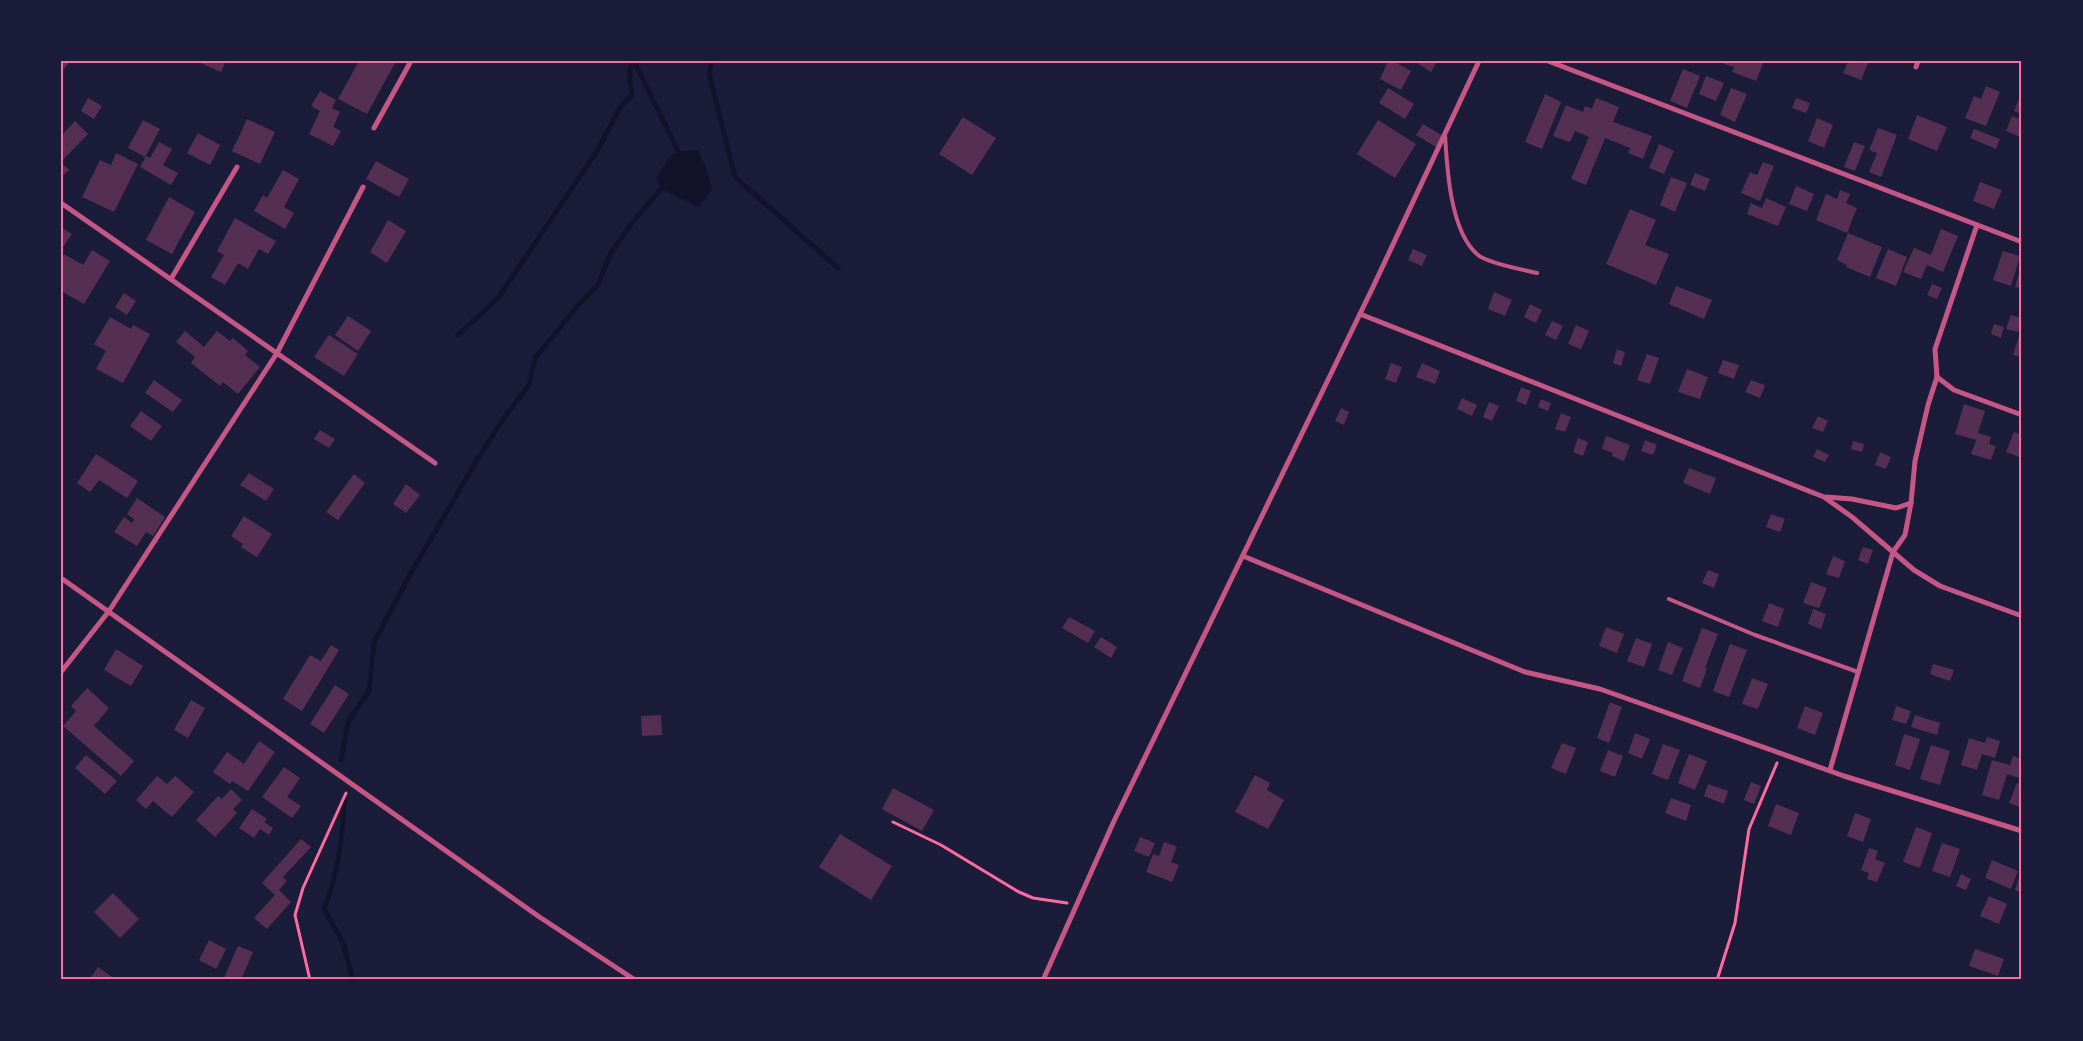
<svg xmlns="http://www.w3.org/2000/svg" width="2083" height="1041" viewBox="0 0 2083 1041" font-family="Jost,sans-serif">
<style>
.water{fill:#12122b}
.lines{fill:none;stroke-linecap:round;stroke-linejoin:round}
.stream{stroke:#12122b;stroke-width:5}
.building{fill:#542f53}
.path{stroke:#ff6b9d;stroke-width:3}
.service{stroke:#c65784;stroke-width:4}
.minor{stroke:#c65784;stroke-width:5}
.neatline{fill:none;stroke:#ff6b9d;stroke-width:2}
</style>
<rect width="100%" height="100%" fill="#1b1b3a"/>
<!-- water -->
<path class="water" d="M698,150L706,167L712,189L699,207L661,189L656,178C671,154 669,151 698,150Z"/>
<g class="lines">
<!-- stream -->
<g class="stream">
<polyline points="634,61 678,151 678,157"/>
<polyline points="712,61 709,73 735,177 838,268"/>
<path d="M458,335L498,298L597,151L621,106L632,95C630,83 628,73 632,61"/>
<polyline points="341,760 348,722 369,691 374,642 412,571 477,460 504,418 529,385 535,358 581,302 598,285 610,254 632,223 665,184"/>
<path d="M344,800C343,838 338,874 324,909L343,943L353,980"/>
</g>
</g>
<!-- building -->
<g class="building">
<polygon points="61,61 71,61 61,72"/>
<polygon points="196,61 226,61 221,72"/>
<polygon points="359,61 396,61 367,114 338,99"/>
<polygon points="1388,61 1393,61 1411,71 1401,90 1380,79"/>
<polygon points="1414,61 1437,61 1431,72"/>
<polygon points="1725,61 1764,61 1756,81 1732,72 1734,67 1724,64"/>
<polygon points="1848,61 1869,61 1861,80 1843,73"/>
<polygon points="1683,69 1700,76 1687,108 1670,101"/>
<polygon points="1706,76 1724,83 1716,101 1699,94"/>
<polygon points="1986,86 2000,92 1986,126 1965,118 1974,96 1981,99"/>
<polygon points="1388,88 1414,104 1405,119 1379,103"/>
<polygon points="1731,88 1747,94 1735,122 1720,115"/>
<polygon points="320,91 336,100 332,108 340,112 333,127 341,131 333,146 309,134 320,111 311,106"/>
<polygon points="2022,91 2022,114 2014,111"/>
<polygon points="1545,94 1561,102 1542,149 1525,142"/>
<polygon points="88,98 102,106 94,119 81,111"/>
<polygon points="1596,98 1619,107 1613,122 1652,136 1643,159 1628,153 1630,148 1605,138 1586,185 1571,179 1589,137 1575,131 1570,142 1553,136 1566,105 1583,112 1585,106 1592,109"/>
<polygon points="1796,98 1810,103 1806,113 1792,108"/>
<polygon points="1917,115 1947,127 1937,151 1908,139"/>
<polygon points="2012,116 2022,120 2020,137 2006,131"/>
<polygon points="963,117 996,138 972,175 939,154"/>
<polygon points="1817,118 1833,125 1824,148 1808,141"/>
<polygon points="247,119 275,132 260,164 232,151"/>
<polygon points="143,120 160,129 145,157 128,148"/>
<polygon points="1378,120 1416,144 1395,178 1357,154"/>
<polygon points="75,121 88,134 61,162 61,136"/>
<polygon points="1423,124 1443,136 1436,147 1416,135"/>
<polygon points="1878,128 1897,135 1881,177 1869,172 1877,153 1869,150"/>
<polygon points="1974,129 2000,139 1996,149 1970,138"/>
<polygon points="198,133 220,145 210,165 187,153"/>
<polygon points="159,142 172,149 163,165 178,173 171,185 140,167 146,156 150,158"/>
<polygon points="1854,142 1865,146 1855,171 1844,167"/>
<polygon points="1659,144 1674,151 1664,174 1649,168"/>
<polygon points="116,153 138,164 114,212 82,197 100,160 111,165"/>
<polygon points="376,161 409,179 399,197 366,179"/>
<polygon points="61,162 69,170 61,177"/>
<polygon points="1763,162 1774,166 1760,201 1741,193 1750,172 1757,175"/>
<polygon points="283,170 299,179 284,207 294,213 285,229 254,211 263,195 267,198"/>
<polygon points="1695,173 1710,179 1705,191 1690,185"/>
<polygon points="1671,177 1687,183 1675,212 1660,205"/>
<polygon points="1980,182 2002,190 1994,209 1973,201"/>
<polygon points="1796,186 1814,194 1807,211 1789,204"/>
<polygon points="1840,190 1850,194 1846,203 1857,208 1847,233 1816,220 1826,194 1837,199"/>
<polygon points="169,197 195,212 172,254 146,240"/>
<polygon points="1766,198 1786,207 1778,226 1747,214 1751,203 1762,208"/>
<polygon points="1630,209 1656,220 1645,245 1669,254 1656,285 1606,264"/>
<polygon points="235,218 276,241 268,254 259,249 248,269 238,263 225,285 211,277 224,255 217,251"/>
<polygon points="388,220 406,231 387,263 370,252"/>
<polygon points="61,227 72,234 61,250"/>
<polygon points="1941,229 1958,236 1943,272 1927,265 1921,279 1903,272 1914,248 1931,255"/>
<polygon points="1848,233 1882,247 1870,277 1846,267 1847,265 1837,260"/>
<polygon points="1413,249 1427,255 1422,266 1408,260"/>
<polygon points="1888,249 1907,257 1896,286 1876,278"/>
<polygon points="92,250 110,261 84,304 61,291 61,258 64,254 83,265"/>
<polygon points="2003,251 2020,256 2011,286 1993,280"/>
<polygon points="2020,270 2022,271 2022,289 2015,287"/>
<polygon points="1932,284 1942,288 1937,299 1927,295"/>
<polygon points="1676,286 1712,300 1704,319 1669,304"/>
<polygon points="1494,292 1512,300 1505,316 1488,309"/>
<polygon points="124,293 136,301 127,315 115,307"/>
<polygon points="1530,304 1542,310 1536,323 1524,317"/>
<polygon points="2011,315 2022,318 2018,332 2006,329"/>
<polygon points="348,316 371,331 358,351 335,335"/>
<polygon points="110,317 131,329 133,325 150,334 123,383 96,369 106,351 94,344"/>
<polygon points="1552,321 1563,326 1556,340 1545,335"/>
<polygon points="1994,324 2004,327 2001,338 1991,334"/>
<polygon points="1576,325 1589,331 1581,349 1568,344"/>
<polygon points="185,331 204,347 217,331 230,341 233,338 248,351 245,355 260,367 238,394 223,382 220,386 191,363 195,357 176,342"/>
<polygon points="2020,333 2022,333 2022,357 2013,355"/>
<polygon points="329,335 358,354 344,376 314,357"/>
<polygon points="1617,349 1625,352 1621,366 1613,363"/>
<polygon points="1647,354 1659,358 1650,384 1637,380"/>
<polygon points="1723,360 1739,365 1734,379 1718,373"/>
<polygon points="1391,363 1402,367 1396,383 1385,379"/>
<polygon points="1422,363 1440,371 1435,384 1416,377"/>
<polygon points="1687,369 1708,377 1700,399 1678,392"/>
<polygon points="154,380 182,400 173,412 145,393"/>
<polygon points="1751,380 1765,385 1760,398 1745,392"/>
<polygon points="1521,387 1531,391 1526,405 1516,401"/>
<polygon points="1462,398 1477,405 1472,416 1457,409"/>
<polygon points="1541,399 1551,403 1548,411 1538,407"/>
<polygon points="1489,402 1499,406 1492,421 1483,417"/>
<polygon points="1964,404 1985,411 1978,433 1991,437 1989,444 1996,446 1991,460 1971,454 1976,440 1955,434"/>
<polygon points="1341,408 1349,412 1344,425 1335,421"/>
<polygon points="141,411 162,426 151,441 130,426"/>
<polygon points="1561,413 1571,417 1565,432 1555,429"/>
<polygon points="1818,416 1828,421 1823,432 1812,428"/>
<polygon points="320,430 335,439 329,448 314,439"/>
<polygon points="2014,432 2022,435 2022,458 2006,452"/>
<polygon points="1606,436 1630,445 1624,461 1612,456 1613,453 1602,449"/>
<polygon points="1578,438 1588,442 1583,456 1573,452"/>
<polygon points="1645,440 1657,445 1653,455 1641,451"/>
<polygon points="1853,441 1864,444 1862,452 1851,449"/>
<polygon points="1817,449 1829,455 1825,462 1813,457"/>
<polygon points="1880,452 1891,457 1886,469 1875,465"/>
<polygon points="96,454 138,481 127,498 99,480 90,492 77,483"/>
<polygon points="1689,468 1716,478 1710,494 1683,483"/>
<polygon points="249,473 274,489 266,501 240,485"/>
<polygon points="354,474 365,483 338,520 326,512"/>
<polygon points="406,484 420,495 406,513 393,504"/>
<polygon points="137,498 165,517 153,536 146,532 137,546 114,532 124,517 132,523 134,519 127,514"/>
<polygon points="1771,514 1785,519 1780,532 1766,527"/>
<polygon points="244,516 272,534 257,557 241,547 243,544 231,536"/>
<polygon points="1863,547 1873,550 1868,564 1858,560"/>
<polygon points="1833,556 1845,561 1839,578 1826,574"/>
<polygon points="1708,570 1719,574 1714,588 1702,583"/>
<polygon points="1811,582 1827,588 1819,608 1803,603"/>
<polygon points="1769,603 1784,609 1778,627 1762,621"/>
<polygon points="1813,609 1826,614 1821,629 1808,624"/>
<polygon points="1069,617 1095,631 1088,643 1062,628"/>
<polygon points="1606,627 1624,634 1617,653 1599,646"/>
<polygon points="1702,628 1718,634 1705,668 1707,669 1700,688 1682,681"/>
<polygon points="1101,637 1117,647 1111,658 1094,647"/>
<polygon points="1636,638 1652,644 1644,667 1627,661"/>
<polygon points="1668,642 1683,648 1672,675 1658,670"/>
<polygon points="1730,644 1747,650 1729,697 1713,691"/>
<polygon points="331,645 339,650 302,711 283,699 310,655 321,661"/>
<polygon points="116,649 143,666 131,686 104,670"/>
<polygon points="1933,664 1954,670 1950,681 1930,674"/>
<polygon points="1752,678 1768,684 1758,709 1742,704"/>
<polygon points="335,685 349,694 324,733 310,724"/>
<polygon points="87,688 109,708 94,726 134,761 121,776 63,726 76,711 71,706"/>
<polygon points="191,700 205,708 188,738 174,730"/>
<polygon points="1610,702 1622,707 1609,743 1597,738"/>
<polygon points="1805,706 1823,713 1815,735 1797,728"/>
<polygon points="1896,706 1911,711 1906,724 1892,720"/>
<polygon points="661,715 662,735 642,736 641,716"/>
<polygon points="1915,715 1940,723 1937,735 1911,727"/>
<polygon points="1635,733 1650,739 1642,759 1628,753"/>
<polygon points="1904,734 1920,739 1910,770 1895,765"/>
<polygon points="1987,737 2000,741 1995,758 1982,754 1977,770 1961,765 1969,738 1985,743"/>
<polygon points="259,741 275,752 248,791 232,781 230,784 213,772 227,752 244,764"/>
<polygon points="1562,743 1576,748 1566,774 1551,768"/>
<polygon points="1663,744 1680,750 1668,780 1652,774"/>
<polygon points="1931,745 1950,751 1940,785 1920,779"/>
<polygon points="1608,750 1623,756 1615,777 1600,771"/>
<polygon points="1689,754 1707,761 1695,790 1678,783"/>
<polygon points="86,755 117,781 105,794 75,768"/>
<polygon points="2013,756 2022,759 2019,778 2007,774 1999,800 1982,795 1992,760 2010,765"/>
<polygon points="284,767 300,778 287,797 301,806 292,818 262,797"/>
<polygon points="1255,775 1270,783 1267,790 1284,800 1268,829 1235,812"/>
<polygon points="157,776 167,784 175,776 194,792 172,817 153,801 146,809 136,800"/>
<polygon points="1751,782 1761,786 1754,804 1744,800"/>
<polygon points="2017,783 2022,784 2022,808 2009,803"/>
<polygon points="1708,784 1728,791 1724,804 1704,796"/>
<polygon points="893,788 934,810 922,831 882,809"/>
<polygon points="231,789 242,800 233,809 237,813 215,837 196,820 218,796 222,799"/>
<polygon points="1671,798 1691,805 1686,821 1665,813"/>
<polygon points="1776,804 1799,813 1791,835 1768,826"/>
<polygon points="252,809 267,819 264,822 273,828 269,835 260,829 254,838 239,828"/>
<polygon points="1855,813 1871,819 1863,842 1847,836"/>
<polygon points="1916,827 1932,833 1920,868 1903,862"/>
<polygon points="840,834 892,866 871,900 819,867"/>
<polygon points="1140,837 1155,843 1149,857 1134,851"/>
<polygon points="301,839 311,847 283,877 287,881 279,890 291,902 267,929 254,918 275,895 262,883"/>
<polygon points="1164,842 1177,847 1171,862 1179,865 1172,882 1146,872 1153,854 1159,856"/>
<polygon points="1942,843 1960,849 1950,877 1932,871"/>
<polygon points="1869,848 1878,851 1875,859 1885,863 1877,882 1867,879 1869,873 1861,870"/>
<polygon points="1992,860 2018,871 2011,889 1985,878"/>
<polygon points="2021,871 2022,871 2022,893 2015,890"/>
<polygon points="1961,874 1971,879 1966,890 1956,886"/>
<polygon points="113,893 139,919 120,938 94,912"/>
<polygon points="1989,896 2007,904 1999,924 1980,916"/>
<polygon points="209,940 226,949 216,969 199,960"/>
<polygon points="238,946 253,952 241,980 223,980"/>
<polygon points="1975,949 2004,959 1998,976 1969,966"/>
<polygon points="98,967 116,980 89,980"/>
</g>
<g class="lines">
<!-- path -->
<g class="path">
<polyline points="893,822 941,845 1019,892 1033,898 1067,903"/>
<polyline points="310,980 295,915 303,888 346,793"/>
<polyline points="1717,980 1735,923 1749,829 1777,763"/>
</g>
<!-- service -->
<g class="service">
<path d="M1445,134C1447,168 1450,232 1478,255C1487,263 1524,270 1537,273"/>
<polyline points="1669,599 1755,635 1858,672"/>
</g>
<!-- minor -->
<g class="minor">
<polyline points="1548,61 2022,242"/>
<polyline points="1916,67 1918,61"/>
<polyline points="374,128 411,61"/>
<polyline points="61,203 435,463"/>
<polyline points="171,279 237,167"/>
<polyline points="1360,314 1824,497 1852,517 1914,570 1940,586 2022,616"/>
<polyline points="1937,377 1954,390 2022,415"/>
<polyline points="1826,497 1852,499 1896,508 1911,503"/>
<polyline points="1243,556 1525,672 1600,689 1844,776 2022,831"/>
<polyline points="61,578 538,916 635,980"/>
<polyline points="61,672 109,611 277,353 363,187"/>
<polyline points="1830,770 1893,552 1905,535 1911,503 1915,461 1928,405 1937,377 1935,349 1977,225"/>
<polyline points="1043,980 1114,821 1373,287 1479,61"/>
</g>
</g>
<!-- border -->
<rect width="2083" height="1041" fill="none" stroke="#1b1b3a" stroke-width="125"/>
<rect x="62" y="62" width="1958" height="916" class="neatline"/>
</svg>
